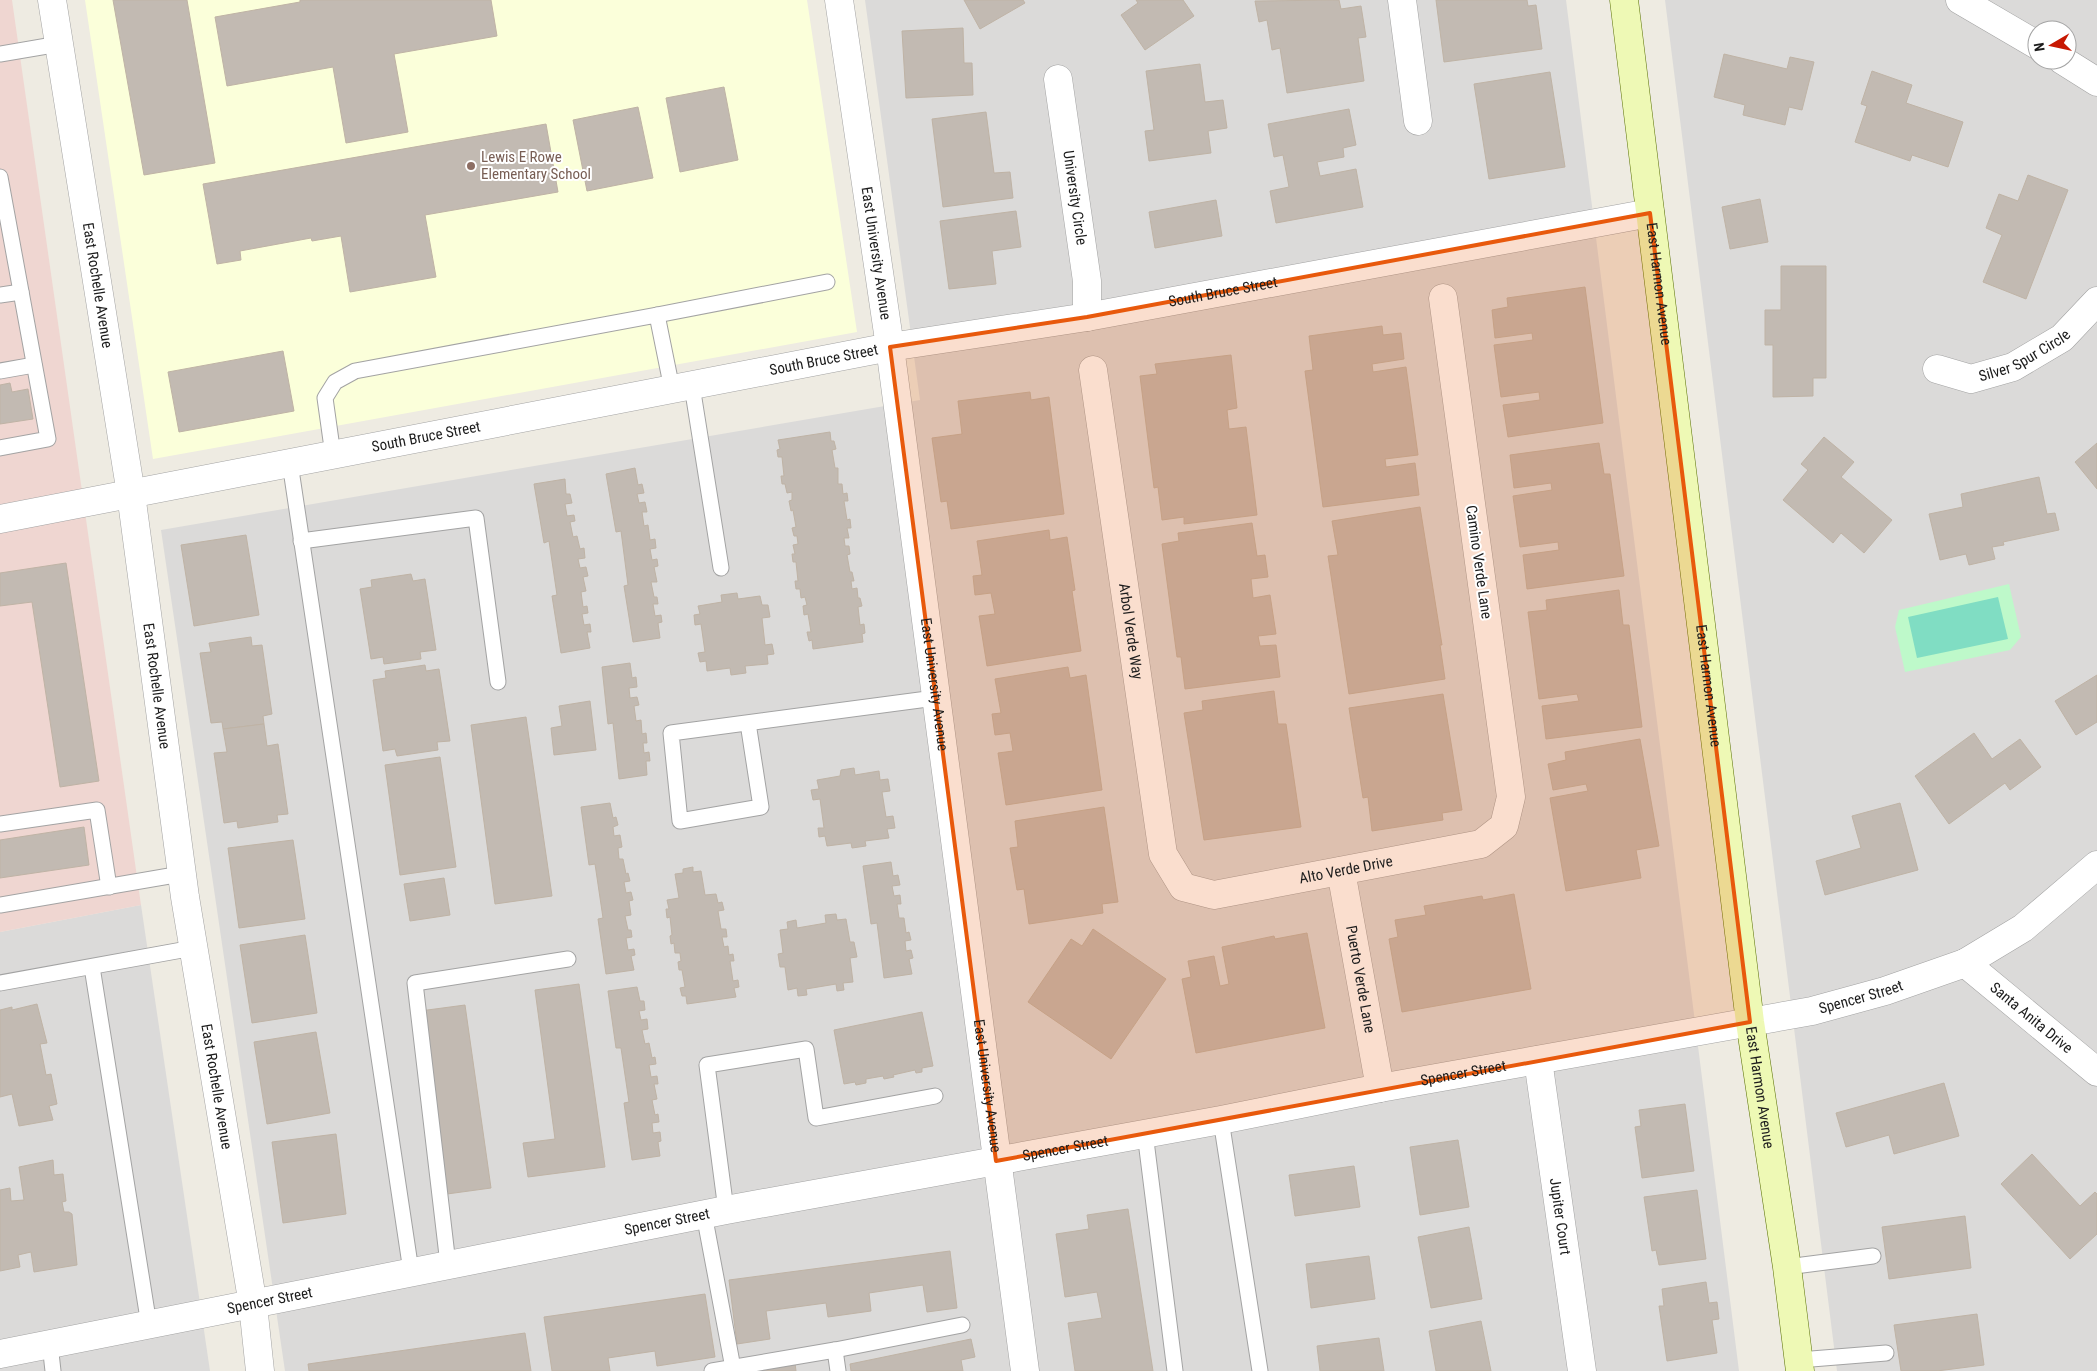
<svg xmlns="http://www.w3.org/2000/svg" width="2097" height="1371" viewBox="0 0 2097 1371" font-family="'Roboto Condensed',sans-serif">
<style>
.residential{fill:#dbdad9;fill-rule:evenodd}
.commercial{fill:#efd6d1}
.education{fill:#fbffda}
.park{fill:#bef9ca}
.pitch{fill:#80ddc3}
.building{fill:#c2bab2;stroke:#bfb3a5}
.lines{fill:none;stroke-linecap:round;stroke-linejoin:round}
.service-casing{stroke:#a3a3a3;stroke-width:17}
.minor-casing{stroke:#a3a3a3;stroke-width:29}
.tertiary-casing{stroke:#a3a3a3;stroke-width:29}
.secondary-casing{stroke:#5a7106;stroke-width:29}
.service{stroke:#fff;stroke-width:15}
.minor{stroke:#fff;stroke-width:28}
.tertiary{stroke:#fff;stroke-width:28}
.secondary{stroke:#eef9b5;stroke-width:28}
.marked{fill:#e8590c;fill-opacity:0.2;stroke:#e8590c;stroke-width:4;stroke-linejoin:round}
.education-dot{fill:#8d6e63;stroke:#fff;stroke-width:2}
.labels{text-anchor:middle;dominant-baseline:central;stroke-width:4;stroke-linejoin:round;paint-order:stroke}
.education-label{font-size:15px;fill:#785e54;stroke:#fff;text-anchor:start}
.street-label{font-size:15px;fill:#1c1c1c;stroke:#fff}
</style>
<rect width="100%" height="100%" fill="#eeebe2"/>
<!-- residential -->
<g class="residential">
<polygon points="865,0 1566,0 1739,1371 285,1371 161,530 920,400"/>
<path d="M1665,0H2097V1371H1837ZM2037,30H2067V60H2037Z"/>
<polygon points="141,905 210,1371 0,1371 0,932"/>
</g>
<!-- commercial -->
<polygon class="commercial" points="0,0 12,0 141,905 0,932"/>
<!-- education -->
<polygon class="education" points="85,0 807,0 857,332 153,459"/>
<!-- park -->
<polygon class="park" points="2009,584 2021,637 2010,650 1905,672 1895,627 1899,610"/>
<!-- pitch -->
<polygon class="pitch" points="1998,597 2008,639 1917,658 1908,617"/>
<!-- building -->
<g class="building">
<polygon points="113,0 187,0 215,163 144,175"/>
<polygon points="300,0 491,0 497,36 394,54 408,132 346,143 333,67 227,86 215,17 300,2"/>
<polygon points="964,0 1023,0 1025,3 980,29"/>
<polygon points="1136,0 1183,0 1194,16 1145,50 1121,15 1138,3"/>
<polygon points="1339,0 1341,9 1361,6 1366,37 1358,38 1364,81 1287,93 1280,48 1272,50 1267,20 1259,22 1255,1"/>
<polygon points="1436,0 1527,0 1528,6 1536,5 1542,49 1444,62"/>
<polygon points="963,28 964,63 972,63 973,95 906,98 902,31"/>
<polygon points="1724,54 1787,69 1790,57 1814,62 1802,110 1789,107 1785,125 1743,115 1745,105 1714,97"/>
<polygon points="1200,64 1205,102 1223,100 1227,128 1208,131 1211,153 1149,161 1145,131 1154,130 1146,71"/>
<polygon points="1872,71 1912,85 1906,103 1963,122 1948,167 1912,155 1910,161 1855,142 1867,106 1861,104"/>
<polygon points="1550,72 1565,167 1489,179 1474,84"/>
<polygon points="724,87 738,160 680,172 666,98"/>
<polygon points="638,107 653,178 587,191 573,120"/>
<polygon points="1349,109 1356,145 1343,148 1344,157 1317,162 1320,176 1356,169 1363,207 1276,223 1270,191 1289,187 1283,155 1274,157 1268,124"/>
<polygon points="986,112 994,173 1010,172 1013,198 943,207 932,119"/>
<polygon points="546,124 558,192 425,215 436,277 350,292 341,236 312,241 311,238 240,251 241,260 217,264 203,184"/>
<polygon points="2028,175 2068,190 2026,299 1983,282 2002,235 1986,228 1999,194 2018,201"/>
<polygon points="1760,199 1768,242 1730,249 1722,207"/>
<polygon points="1216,200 1222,236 1155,248 1149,212"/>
<polygon points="1016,211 1021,247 992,251 996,284 949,289 940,221"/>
<polygon points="1781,266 1826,266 1826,378 1813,378 1813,396 1773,397 1773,345 1765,345 1765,310 1781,310"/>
<polygon points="1585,287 1603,423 1508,437 1503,405 1540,400 1539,392 1501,397 1494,345 1533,340 1532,333 1495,338 1492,310 1508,307 1507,298"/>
<polygon points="1382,326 1383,335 1401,333 1404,359 1372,364 1373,372 1406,367 1418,455 1385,459 1386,467 1415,463 1419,495 1323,507 1305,371 1313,370 1309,336"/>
<polygon points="283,351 294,411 179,432 168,372"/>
<polygon points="1231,355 1237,408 1227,410 1229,429 1246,427 1257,515 1184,524 1184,517 1162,520 1158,487 1154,488 1140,376 1157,374 1155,364"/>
<polygon points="10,383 12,392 28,389 33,419 0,424 0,385"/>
<polygon points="1030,392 1031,400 1049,397 1064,514 951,529 947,501 941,502 932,438 962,434 958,401"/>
<polygon points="830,432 831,441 834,441 836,449 832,450 835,468 838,468 838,484 842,484 843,494 847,493 848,501 844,501 847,520 850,519 851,528 847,528 849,538 844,538 845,546 849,546 850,554 847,555 850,572 852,572 854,581 851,581 852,589 857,588 858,598 860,598 862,606 858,607 860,625 864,624 865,633 862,634 863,642 813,649 812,640 809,641 807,632 811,632 808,614 804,615 803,606 807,605 805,597 801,598 800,589 796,589 795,581 798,581 796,562 793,562 792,554 795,554 793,545 798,544 797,536 794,536 792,528 796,527 793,510 791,511 789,501 792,500 792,492 787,493 785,484 782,484 781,476 784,476 782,457 778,457 777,450 780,449 778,440"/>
<polygon points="1824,437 1854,462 1841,477 1892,520 1864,553 1841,533 1833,543 1783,500 1808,470 1801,464"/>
<polygon points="1599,443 1604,474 1610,474 1624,576 1527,589 1523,555 1559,550 1558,542 1520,547 1513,496 1552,490 1551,483 1514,488 1510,455"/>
<polygon points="2097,443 2097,489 2075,462"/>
<polygon points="635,468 638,485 642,484 644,493 637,494 639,503 645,502 647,512 642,512 644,526 648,525 650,540 655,539 656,548 650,549 652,560 657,559 658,566 654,567 657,582 651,582 654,597 657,597 658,604 653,604 655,616 661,615 662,622 658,623 660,638 633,642 624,586 628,585 621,531 616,532 606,474"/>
<polygon points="2039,477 2047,514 2055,513 2059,530 2003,542 2004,545 1992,547 1995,559 1969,565 1966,554 1940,560 1929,514 1963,507 1961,494"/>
<polygon points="565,479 566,494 570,494 572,503 565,504 567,516 574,515 575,521 570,522 573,537 577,536 580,549 584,548 585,558 578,559 580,568 586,567 588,576 583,577 586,591 581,592 583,607 587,606 588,613 582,614 584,625 590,624 591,632 587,632 590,648 561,653 552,596 557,595 549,541 544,543 534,484"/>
<polygon points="1420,507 1442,645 1440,645 1445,679 1349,694 1328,556 1338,555 1332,521"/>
<polygon points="1252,523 1257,556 1265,555 1268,577 1251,579 1253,598 1270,595 1276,634 1258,636 1260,646 1276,645 1280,677 1185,689 1181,657 1177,657 1162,544 1179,541 1178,533"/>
<polygon points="1049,530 1050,540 1067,537 1075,590 1072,591 1081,651 987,666 979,616 995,614 991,593 975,595 973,576 982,575 977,541"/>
<polygon points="246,535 259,615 194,626 181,545"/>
<polygon points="66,563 99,781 60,787 32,602 0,606 0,573"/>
<polygon points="411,574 413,581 425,579 436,650 420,652 421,659 384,664 383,657 371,659 360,589 372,587 371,580"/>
<polygon points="1619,590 1623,625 1629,625 1642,727 1546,739 1542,706 1579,701 1577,694 1539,699 1528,612 1547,610 1546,600"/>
<polygon points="737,593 738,599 760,596 762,605 768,605 770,617 762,618 765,645 772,644 774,654 767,655 768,664 745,666 746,673 731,675 730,668 707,671 706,661 700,662 698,653 705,652 701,624 695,625 694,615 700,614 698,606 722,602 721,595"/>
<polygon points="251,637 252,646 262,645 272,714 263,716 264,724 223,729 222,722 211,723 200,653 211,652 209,643"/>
<polygon points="630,663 632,678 636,677 637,687 629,688 630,698 637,697 639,705 634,706 636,721 641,720 642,734 646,733 647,743 643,743 644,753 649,752 650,761 646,761 647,775 619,779 613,723 608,724 602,667"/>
<polygon points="425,665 426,671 439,669 450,741 437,742 438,750 397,756 395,749 383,751 373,680 386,678 385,671"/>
<polygon points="1068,667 1070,678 1086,675 1102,790 1006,805 998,753 1013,751 1010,733 995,735 992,714 1001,713 995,679"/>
<polygon points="2097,675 2097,722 2076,735 2055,701"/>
<polygon points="1274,691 1278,724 1286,724 1301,827 1204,840 1184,713 1203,710 1202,701"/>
<polygon points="1443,694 1462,810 1442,813 1443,820 1372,831 1368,797 1363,798 1349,708"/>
<polygon points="590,701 596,750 554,755 551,728 562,726 559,706"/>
<polygon points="526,717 552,896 495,904 471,725"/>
<polygon points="264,724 267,746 278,744 288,814 277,815 278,822 238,828 237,821 224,823 214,753 227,752 223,729"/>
<polygon points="1974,733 1992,759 2020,739 2041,767 2010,790 2005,783 1949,824 1915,776"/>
<polygon points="1640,739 1659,846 1636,850 1641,878 1566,891 1550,798 1588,791 1586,784 1553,790 1548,764 1566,760 1565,752"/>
<polygon points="440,757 456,867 400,875 385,765"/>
<polygon points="854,768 855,775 879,771 880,780 888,779 890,791 882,792 886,817 893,816 895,828 887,829 889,838 865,841 866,846 852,848 851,843 827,846 825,836 819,837 818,828 824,828 820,799 813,800 811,790 819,789 817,780 840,776 841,770"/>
<polygon points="610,803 613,818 616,817 618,825 613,827 614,836 620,835 622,847 618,848 619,859 623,859 626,874 628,873 630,881 624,882 626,893 631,892 633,900 629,901 631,915 625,916 628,930 631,930 632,937 626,938 628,950 634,949 635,955 631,956 634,970 606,974 598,919 603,918 595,864 589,865 581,807"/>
<polygon points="1900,803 1918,870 1825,895 1816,861 1861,848 1852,816"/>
<polygon points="1104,807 1118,902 1102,904 1103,913 1029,924 1024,889 1017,890 1010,848 1018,847 1015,821"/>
<polygon points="84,827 89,865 0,878 0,840"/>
<polygon points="293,840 305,919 239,928 228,848"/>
<polygon points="891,862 893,876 898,875 900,885 892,886 894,896 900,895 901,904 897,904 899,918 904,918 906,933 909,932 911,940 905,941 906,951 911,950 913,958 909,959 912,974 884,978 877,923 871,924 863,866"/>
<polygon points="693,867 693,872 701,871 705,895 716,894 718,903 722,902 724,910 718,911 721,929 726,929 727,937 722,937 724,947 728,946 729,955 733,954 734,961 730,961 733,981 738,980 739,987 734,988 736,997 687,1004 686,996 682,996 680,988 685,987 682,970 679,970 678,962 681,961 680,953 675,953 674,943 671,944 670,936 672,935 670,917 667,918 666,909 669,909 667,900 679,898 675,874 683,873 683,869"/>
<polygon points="444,878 450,915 410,921 404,884"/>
<polygon points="1514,894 1531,989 1402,1012 1389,939 1398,937 1395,920 1426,915 1424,906 1482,896 1483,900"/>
<polygon points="836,914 837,920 846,919 850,942 854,942 857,957 850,958 853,982 843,983 844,990 837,991 836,984 806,989 807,995 798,996 797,988 788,990 785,967 780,967 778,954 783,953 780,930 788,929 787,922 796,920 797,928 826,923 825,915"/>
<polygon points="1093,929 1166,979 1111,1059 1028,1002 1071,939 1082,946"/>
<polygon points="1307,933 1325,1028 1196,1053 1182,979 1191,977 1188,961 1214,956 1220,986 1229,984 1222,947 1274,936 1275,939"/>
<polygon points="305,935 317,1013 252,1023 240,945"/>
<polygon points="579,984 605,1167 528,1177 523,1143 555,1139 535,990"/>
<polygon points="637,987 640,1001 644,1001 645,1010 639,1011 641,1020 647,1019 648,1029 642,1030 645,1044 649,1043 652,1058 655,1057 656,1064 649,1065 651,1077 657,1076 658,1084 654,1084 657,1099 652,1100 655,1115 658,1114 659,1122 652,1123 653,1133 660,1132 661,1141 658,1142 660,1156 632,1160 624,1103 629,1102 621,1048 616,1048 608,991"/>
<polygon points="37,1004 47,1043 40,1044 46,1075 51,1074 57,1104 49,1106 53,1120 19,1126 12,1094 0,1097 0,1010 12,1007 12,1010"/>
<polygon points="465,1005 491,1188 447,1194 420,1011"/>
<polygon points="922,1012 933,1066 922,1068 922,1072 916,1073 915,1070 893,1075 894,1077 884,1079 883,1076 866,1079 866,1083 856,1085 855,1082 844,1084 834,1030"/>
<polygon points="316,1032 330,1113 267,1124 254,1042"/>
<polygon points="1944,1083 1959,1136 1894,1154 1889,1135 1846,1147 1836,1113"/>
<polygon points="1685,1104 1694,1171 1642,1178 1635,1127 1641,1126 1639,1110"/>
<polygon points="336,1134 346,1214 283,1223 272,1142"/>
<polygon points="1458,1140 1469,1207 1420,1215 1410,1147"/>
<polygon points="2032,1154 2080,1206 2095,1192 2097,1194 2097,1234 2070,1259 2001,1184"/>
<polygon points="53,1160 54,1175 63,1174 66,1201 62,1202 64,1212 69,1212 72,1214 77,1265 34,1272 31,1252 18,1255 20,1267 0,1271 0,1190 10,1188 11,1201 24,1200 19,1167"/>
<polygon points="1354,1166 1360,1207 1295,1216 1289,1175"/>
<polygon points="1697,1190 1706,1259 1659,1265 1656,1250 1652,1251 1644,1197"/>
<polygon points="1128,1209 1153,1371 1075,1371 1068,1323 1102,1318 1097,1292 1065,1297 1056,1234 1089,1229 1087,1215"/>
<polygon points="1965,1216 1971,1268 1889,1279 1882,1227"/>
<polygon points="1469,1227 1482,1299 1431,1308 1418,1237"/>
<polygon points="950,1251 957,1308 927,1312 923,1285 869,1293 871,1311 828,1317 826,1303 766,1311 770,1339 737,1344 729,1280"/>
<polygon points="1369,1256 1375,1299 1311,1308 1306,1264"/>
<polygon points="1706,1282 1709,1303 1717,1302 1719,1319 1712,1320 1717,1353 1667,1361 1659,1306 1664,1306 1662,1289"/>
<polygon points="705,1294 715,1357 657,1366 655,1351 608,1358 610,1371 552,1371 544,1317"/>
<polygon points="1977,1314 1984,1365 1937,1371 1901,1371 1894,1325"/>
<polygon points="1481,1321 1491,1371 1436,1371 1429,1331"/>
<polygon points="525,1333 531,1371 309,1371 308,1364"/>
<polygon points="1379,1338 1384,1371 1320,1371 1317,1346"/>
<polygon points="971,1339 975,1357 961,1360 963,1371 851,1371 850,1364"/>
<polygon points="795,1363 796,1371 760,1371 759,1368"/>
</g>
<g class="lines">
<defs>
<g id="service">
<polyline points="0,54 59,44"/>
<polyline points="0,177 48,439 0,448"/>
<polyline points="0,295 21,292"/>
<polyline points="657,315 827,282"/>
<polyline points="0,371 34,365"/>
<polyline points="692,386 721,568"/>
<polyline points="333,455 325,398 335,382 355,371 657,315 672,389"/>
<polyline points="290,463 411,1271"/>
<polyline points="301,541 476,518 498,682"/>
<polyline points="748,723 761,807 680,821 671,733 935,698"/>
<polyline points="0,824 97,810 109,887"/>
<polyline points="0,905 181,874"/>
<polyline points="92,967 149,1325"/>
<polyline points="0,983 193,948"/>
<polyline points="1221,1120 1260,1371"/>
<polyline points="1145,1133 1175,1371"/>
<polyline points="726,1210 707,1065 806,1049 816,1118 935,1096"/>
<polyline points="704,1214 733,1368"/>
<polyline points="448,1264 415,983 568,959"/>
<polyline points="1787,1267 1873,1256"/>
<polyline points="50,1344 53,1371"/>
<polyline points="835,1350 838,1371"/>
<polyline points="1799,1360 1886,1353"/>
<polyline points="712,1371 835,1350 962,1325"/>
</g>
<g id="minor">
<path id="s1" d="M839,0L890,347L1025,1371"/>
<polyline points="1402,0 1418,121"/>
<polyline points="1960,0 2037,45"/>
<polyline points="2062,60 2097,82"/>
<path id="s2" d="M1058,79L1087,281V317"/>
<path id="s3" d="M1937,369L1971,379L2013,367L2062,338L2097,301"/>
<path id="s4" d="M1093,370L1163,854L1183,887L1214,895L1481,844L1504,826L1511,797L1443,298"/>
<path id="s5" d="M0,519L890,347L1087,317L1650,213"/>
<path id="s6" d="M1341,871L1380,1088"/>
<path id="s7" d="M1965,963L2097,1072"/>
<path id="s8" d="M1538,1060L1582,1371"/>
</g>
<g id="tertiary">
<path id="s9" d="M52,0L131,494L185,897L253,1305L260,1371"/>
<path id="s10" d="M0,1354L726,1210L1221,1120L1380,1088L1812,1011L1885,991L1965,963L2023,928L2097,865"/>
</g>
<g id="secondary">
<path id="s11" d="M1624,0L1750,1022L1787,1267L1800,1371"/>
</g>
</defs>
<!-- service casing -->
<use href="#service" class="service-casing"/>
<!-- minor casing -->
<use href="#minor" class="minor-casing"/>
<!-- tertiary casing -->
<use href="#tertiary" class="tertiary-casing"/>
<!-- secondary casing -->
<use href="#secondary" class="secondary-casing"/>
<!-- service -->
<use href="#service" class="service"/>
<!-- minor -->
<use href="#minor" class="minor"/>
<!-- tertiary -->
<use href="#tertiary" class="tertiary"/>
<!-- secondary -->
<use href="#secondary" class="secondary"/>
</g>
<!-- marked area -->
<path class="marked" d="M1650,213L1750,1022L996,1161L890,347L1087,317Z"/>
<!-- markers -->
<circle class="education-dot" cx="471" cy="166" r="5"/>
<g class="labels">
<!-- education labels -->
<g class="education-label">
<text x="481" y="157">Lewis E Rowe<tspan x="481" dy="17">Elementary School</tspan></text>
</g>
<!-- street labels -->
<g class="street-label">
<text stroke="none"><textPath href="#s2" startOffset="120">University Circle</textPath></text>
<text stroke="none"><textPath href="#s1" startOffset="256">East University Avenue</textPath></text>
<text stroke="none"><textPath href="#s11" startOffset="286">East Harmon Avenue</textPath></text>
<text stroke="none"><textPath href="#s9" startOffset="289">East Rochelle Avenue</textPath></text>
<text stroke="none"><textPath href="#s5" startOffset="1244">South Bruce Street</textPath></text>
<text stroke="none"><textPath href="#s3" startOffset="94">Silver Spur Circle</textPath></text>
<text stroke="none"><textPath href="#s5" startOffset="839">South Bruce Street</textPath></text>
<text stroke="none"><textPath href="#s5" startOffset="434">South Bruce Street</textPath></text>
<text transform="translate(1479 562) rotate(82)">Camino Verde Lane</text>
<text stroke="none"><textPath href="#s4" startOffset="264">Arbol Verde Way</textPath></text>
<text stroke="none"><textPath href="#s9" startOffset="694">East Rochelle Avenue</textPath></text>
<text stroke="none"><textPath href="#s1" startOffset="691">East University Avenue</textPath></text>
<text stroke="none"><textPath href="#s11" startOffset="691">East Harmon Avenue</textPath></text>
<text stroke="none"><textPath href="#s4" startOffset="694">Alto Verde Drive</textPath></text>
<text stroke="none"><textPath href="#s6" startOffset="110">Puerto Verde Lane</textPath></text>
<text stroke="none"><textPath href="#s10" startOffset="1895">Spencer Street</textPath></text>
<text stroke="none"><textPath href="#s7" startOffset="86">Santa Anita Drive</textPath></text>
<text stroke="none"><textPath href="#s10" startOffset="1490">Spencer Street</textPath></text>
<text stroke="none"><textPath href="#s9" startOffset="1099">East Rochelle Avenue</textPath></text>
<text stroke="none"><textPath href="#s1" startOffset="1096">East University Avenue</textPath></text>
<text stroke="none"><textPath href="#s11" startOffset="1096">East Harmon Avenue</textPath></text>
<text stroke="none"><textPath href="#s10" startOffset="1085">Spencer Street</textPath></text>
<text stroke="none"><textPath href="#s8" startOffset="158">Jupiter Court</textPath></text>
<text stroke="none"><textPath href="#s10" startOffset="680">Spencer Street</textPath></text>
<text stroke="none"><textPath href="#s10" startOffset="275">Spencer Street</textPath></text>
</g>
</g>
<!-- north arrow -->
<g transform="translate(2052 45) rotate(261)"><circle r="24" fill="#ffffff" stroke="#a4a4a4"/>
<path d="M0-4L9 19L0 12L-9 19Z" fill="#c71802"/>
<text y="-8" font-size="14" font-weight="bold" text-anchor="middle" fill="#1c1c1c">N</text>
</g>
</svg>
